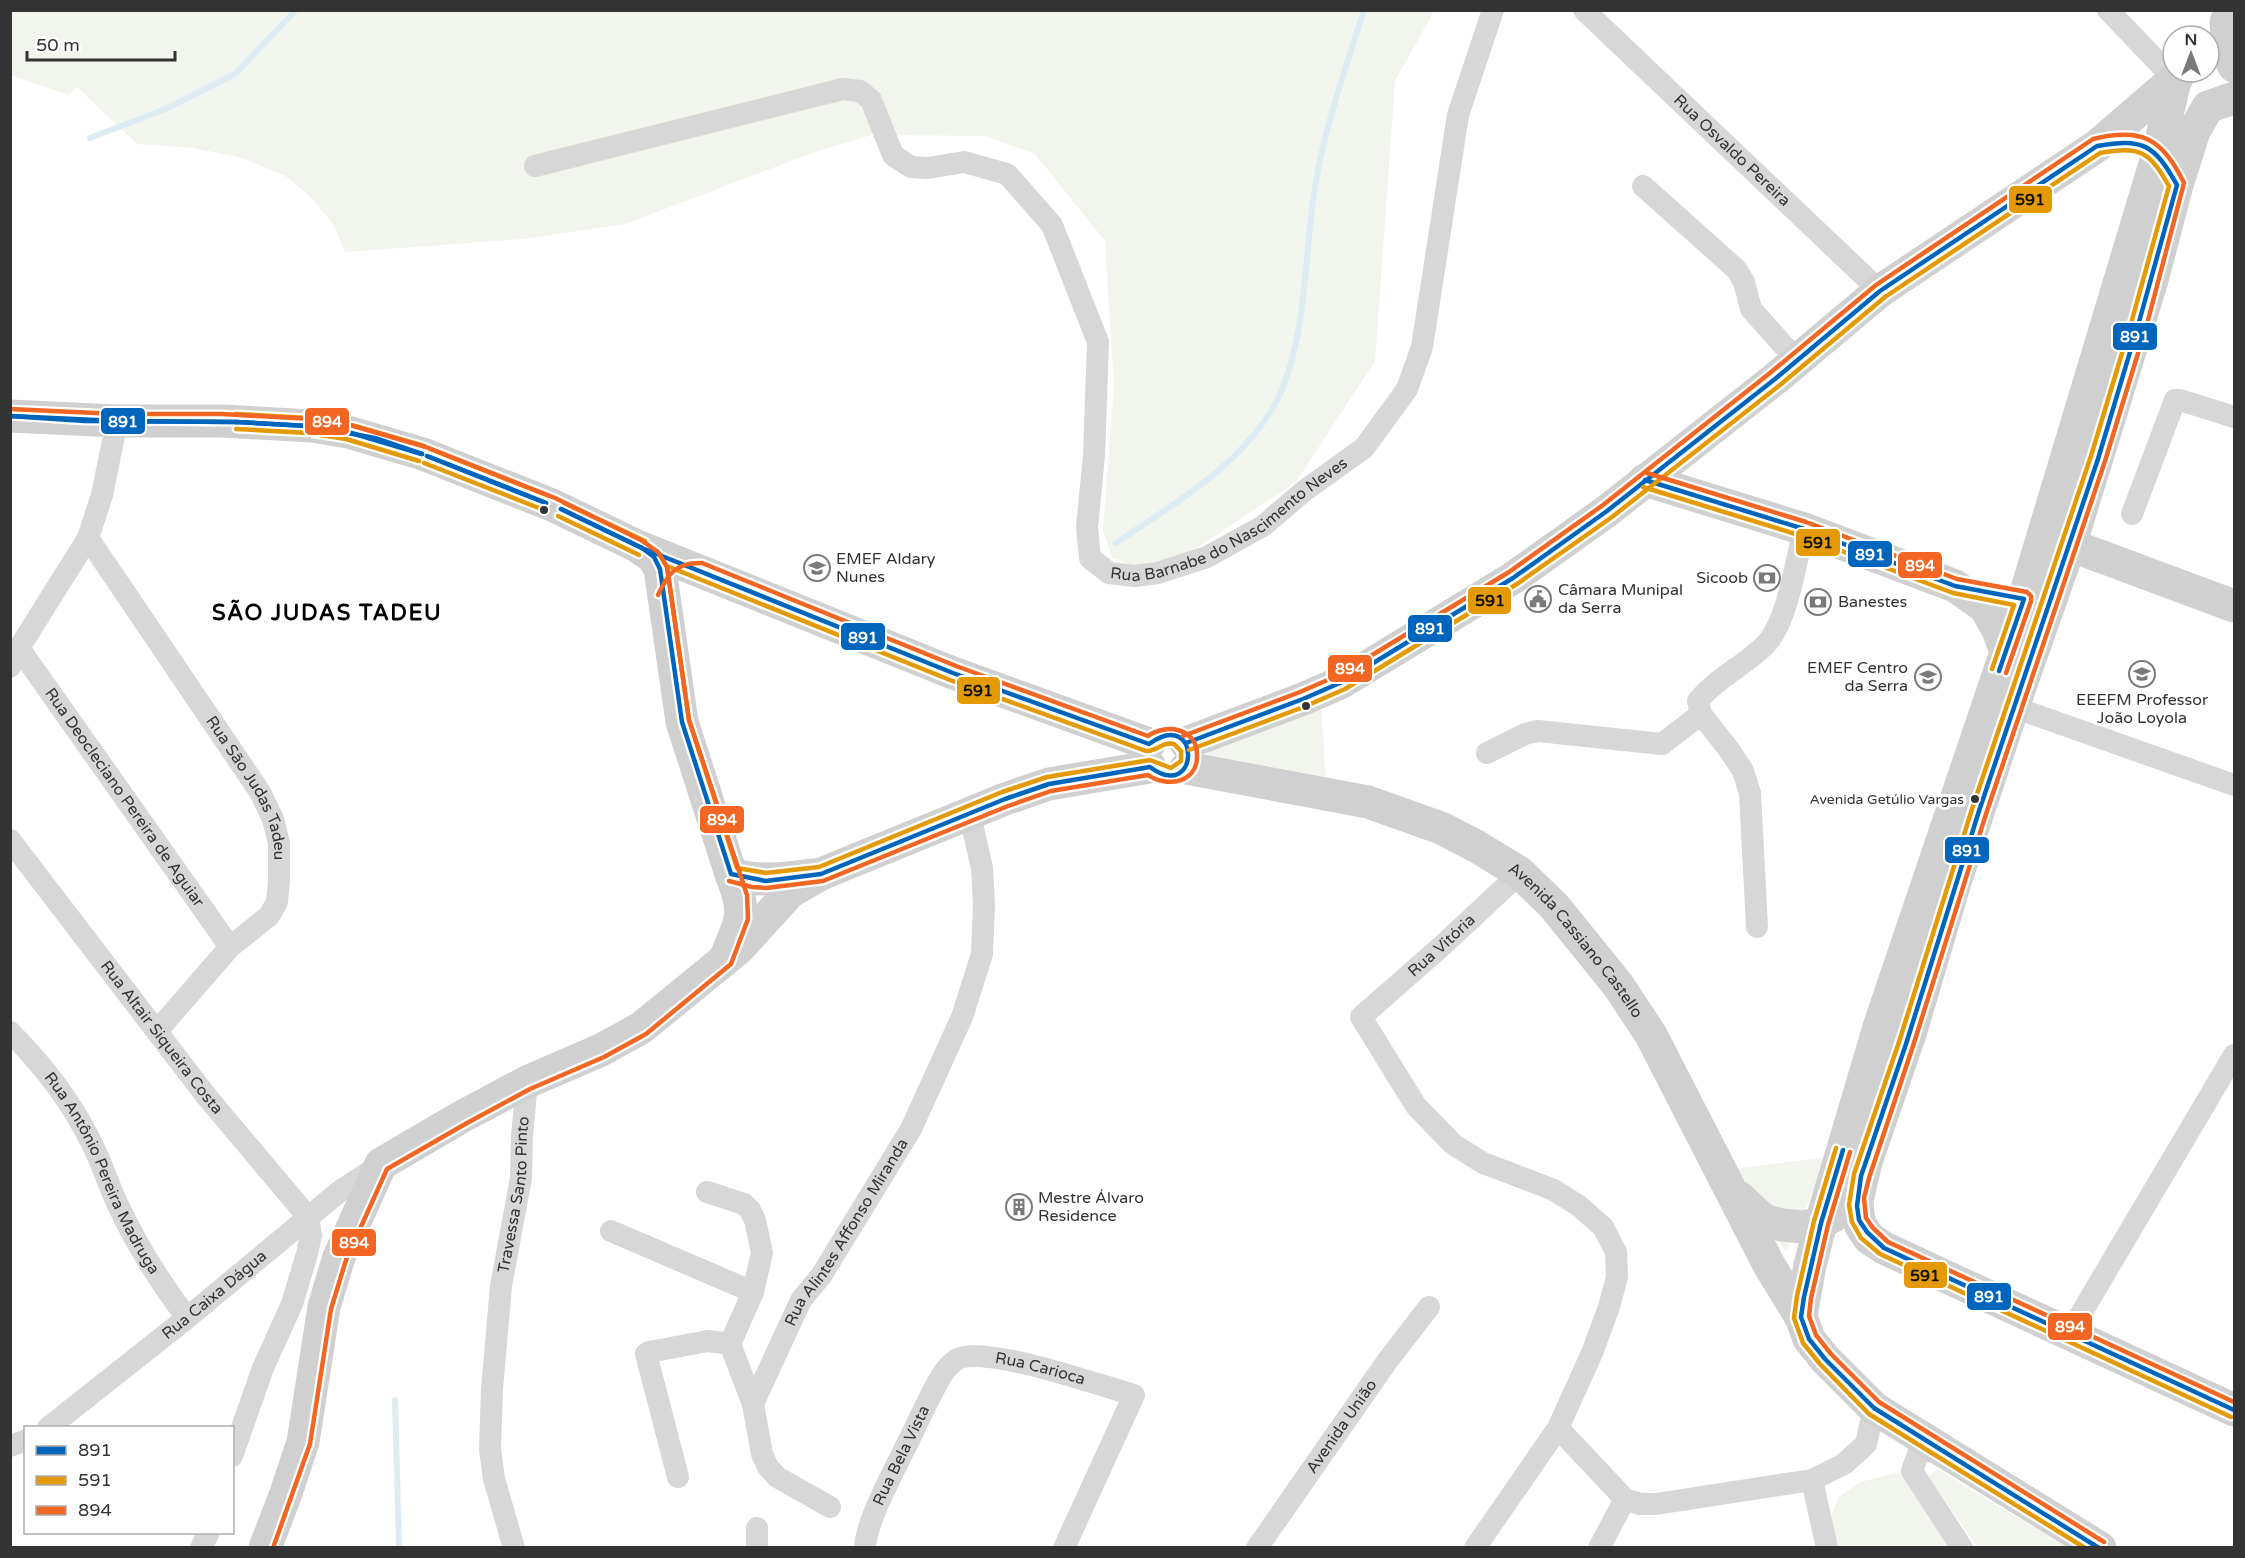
<svg xmlns="http://www.w3.org/2000/svg" width="2245" height="1558" viewBox="0 0 2245 1558" font-family="'Varela Round',sans-serif">
<style>
.green{fill:#f1f5ed}
.lines{fill:none;stroke-linecap:round;stroke-linejoin:round}
.stream{stroke:#ddebf3;stroke-width:6}
.street{stroke:#d7d7d7;stroke-width:22}
.secondary{stroke:#d0d0d0;stroke-width:33}
.bus-1-casing{stroke:#fff;stroke-width:9}
.bus-2-casing{stroke:#fff;stroke-width:9}
.bus-3-casing{stroke:#fff;stroke-width:9}
.bus-1{stroke:#0065bd;stroke-width:4.5}
.bus-2{stroke:#e39a05;stroke-width:4.5}
.bus-3{stroke:#f26522;stroke-width:4.5}
.bus-dot{fill:#333;stroke:#fff;stroke-width:2}
.labels{text-anchor:middle;dominant-baseline:central;stroke-width:6;stroke-linejoin:round;paint-order:stroke}
.bus-label{font-size:14px;fill:#333;stroke:#fff;text-anchor:end}
.street-label{font-size:16px;fill:#333;stroke:#fff}
.poi-label{font-size:16px;fill:#333;stroke:#fff;text-anchor:start}
.district-label{font-size:22px;font-weight:bold;letter-spacing:1.5px;fill:#000;stroke:#fff}
.line-badge{stroke:#fff;stroke-width:2}
.badge-label{font-size:16px;text-anchor:middle;font-weight:bold;fill:#fff}
.pale-badge-label{font-size:16px;text-anchor:middle;font-weight:bold;fill:#111}
</style>
<rect width="100%" height="100%" fill="#fff"/>
<!-- green -->
<g class="green">
<polygon points="10,11 1434,11 1395,81 1375,361 1296,482 1171,565 1140,569 1112,557 1103,530 1114,385 1105,241 1035,154 986,136 871,135 812,153 625,224 523,239 345,252 333,224 310,196 284,175 242,158 194,148 137,144 77,87 68,95 11,75"/>
<polygon points="1321,708 1326,782 1204,769 1207,748"/>
<polygon points="1828,1157 1786,1252 1735,1169"/>
<polygon points="1937,1469 2067,1547 1977,1547 1929,1477"/>
<polygon points="1902,1472 1954,1547 1836,1547 1830,1518 1839,1497 1860,1482"/>
</g>
<g class="lines">
<!-- stream -->
<g class="stream">
<polyline points="90,138 168,108 235,74 296,10"/>
<path d="M1116,543C1174,504 1244,464 1277,400C1308,339 1304,248 1316,181C1326,123 1346,67 1364,10"/>
<polyline points="395,1400 399,1548"/>
</g>
<!-- street -->
<g class="street">
<path id="s1" d="M1584,10L1880,291"/>
<polyline points="2108,10 2175,80"/>
<path id="s2" d="M535,166L843,89L860,91L871,100L893,155L911,167L928,168L964,162L1007,174L1052,225L1098,342L1094,456L1087,527L1090,558L1109,573L1135,576L1158,573L1207,557L1263,526L1304,491L1364,448L1407,389L1422,347L1458,115L1493,10"/>
<polyline points="1643,186 1736,269 1744,282 1751,309 1783,345 1798,358"/>
<polyline points="2132,514 2175,400 2180,400 2234,417"/>
<path id="s3" d="M88,538L260,792L273,819L279,843V881L277,902L269,916L230,947L157,1031"/>
<path id="s4" d="M19,648L230,947"/>
<polyline points="10,667 19,648 88,538 102,495 117,421"/>
<polyline points="2013,707 2234,785"/>
<polyline points="1487,753 1525,734 1538,731 1662,744 1701,714"/>
<path id="s5" d="M10,840L207,1097L308,1217L311,1235L307,1254L292,1304L263,1368L232,1456"/>
<path d="M1757,927L1750,793L1743,771L1730,751L1701,714L1698,701C1716,678 1746,665 1766,644C1788,621 1796,560 1804,529"/>
<path id="s6" d="M10,1032C42,1064 71,1101 91,1142C102,1162 108,1185 118,1205C137,1246 160,1282 187,1318"/>
<polyline points="707,1192 744,1204 750,1210 755,1220 762,1253 753,1292 730,1344 753,1404 762,1454 768,1467 777,1477 830,1507"/>
<polyline points="611,1231 753,1292"/>
<polyline points="2069,1334 2234,1055"/>
<path id="s7" d="M753,1404L801,1300L821,1276L911,1129L962,1017L982,954L984,905L982,868L970,815"/>
<path id="s8" d="M48,1428L187,1318L340,1191L380,1165"/>
<polyline points="1558,1428 1625,1499"/>
<polyline points="10,1446 26,1440"/>
<polyline points="1939,1447 1918,1454 1912,1471 1962,1548"/>
<polyline points="678,1477 646,1354 649,1352 708,1341 730,1344"/>
<polyline points="1812,1480 1827,1548"/>
<polyline points="757,1528 757,1548"/>
<polyline points="201,1548 209,1532"/>
<path id="s9" d="M514,1548L494,1479L490,1449L492,1389L501,1286L521,1178L522,1136L527,1082"/>
<path id="s10" d="M865,1548C866,1521 894,1471 906,1446C914,1431 939,1374 949,1366C952,1363 957,1359 960,1358C990,1347 1099,1385 1134,1395L1064,1548"/>
<path id="s11" d="M1257,1548L1388,1360L1429,1307"/>
<path id="s12" d="M1475,1548L1558,1428L1592,1353L1609,1307L1617,1277L1616,1252L1603,1227L1579,1206L1554,1190L1483,1163L1453,1144L1416,1106L1361,1017L1443,945L1520,873"/>
<polyline points="1599,1548 1625,1499 1640,1504 1656,1504 1812,1480 1844,1464 1866,1444 1874,1408"/>
</g>
<!-- secondary -->
<g class="secondary">
<polyline points="2226,22 2228,54 2234,66"/>
<polyline points="2234,98 2208,107 2194,131 2177,185 2152,280 2070,545 2013,707 1955,882 1910,1034 1866,1162 1857,1200 1858,1215 1861,1226 1869,1238 1884,1248 2234,1410"/>
<polyline points="10,416 117,421 222,421 312,426 348,432 423,454 552,505 637,546 953,673 1149,744"/>
<polyline points="1645,480 1804,529 1955,586 1985,607 1998,630 2006,652"/>
<polyline points="2070,545 2234,606"/>
<path d="M638,547L653,557L660,569L682,722L731,874C746,911 743,918 727,954"/>
<polyline points="1186,743 1303,699 1342,682 1513,578 1607,511 1775,379 1880,291 2097,146 2178,76"/>
<path id="s13" d="M1186,768L1368,802L1441,828L1476,846L1520,873L1554,906L1618,985L1651,1035L1769,1265L1801,1317"/>
<path d="M731,874C759,883 785,878 814,875"/>
<polyline points="1740,1198 1763,1220 1782,1225 1803,1227 1821,1223 1838,1213"/>
<polyline points="265,1548 285,1496 303,1442 324,1307 339,1257 381,1164 463,1116 527,1082 601,1050 641,1028 739,948 790,892 821,874 1005,799 1049,784 1150,767"/>
<polyline points="2100,1548 1874,1408 1825,1359 1809,1339 1801,1317 1810,1265 1821,1223 1880,1024 2024,599 2158,154 2175,80"/>
</g>
<defs>
<g id="bus-1">
<polyline points="10,416 117,421 236,422"/>
<polyline points="10,416 85,421 236,422"/>
<polyline points="236,422 308,426"/>
<polyline points="236,422 308,426"/>
<polyline points="315,427 375,438 422,454"/>
<polyline points="315,427 348,432 422,454"/>
<polyline points="427,456 546,503"/>
<polyline points="427,456 546,503"/>
<polyline points="1645,480 1804,529 1955,586 2024,599 1999,671"/>
<polyline points="561,509 642,548"/>
<polyline points="561,509 642,548"/>
<path d="M642,548L953,673L1149,744C1202,706 1200,804 1150,767L1049,784L1005,799L821,874L766,881L731,874L682,722L660,569L654,557Z"/>
<path d="M1186,743L1303,699L1342,682L1513,578L1607,511L1775,379L1880,291L2097,146C2143,138 2154,144 2177,185L2139,322L2098,459L1979,811L1906,1044L1861,1176L1857,1206L1859,1220L1867,1232L1884,1248L2234,1410"/>
<polyline points="1843,1150 1821,1223 1804,1297 1801,1317 1809,1339 1825,1359 1874,1408 2099,1548"/>
</g>
<g id="bus-2">
<polyline points="236,414 309,418"/>
<polyline points="316,419 355,426 424,446"/>
<polyline points="236,429 308,433"/>
<polyline points="314,434 346,439 419,461"/>
<polyline points="430,449 549,496"/>
<polyline points="424,463 544,510"/>
<polyline points="1643,487 1802,536 1953,593 2014,605 1992,669"/>
<polyline points="564,503 645,541"/>
<polyline points="558,516 639,555"/>
<path d="M667,566L950,680L1146,751C1157,752 1162,741 1174,744L1181,751V761L1171,768L1150,760L1047,777L1002,792L819,867L766,873L737,868L689,720Z"/>
<path d="M1189,750L1306,706L1345,689L1517,584L1612,517L1780,385L1885,297L2100,153C2140,146 2149,151 2169,186L2132,320L2091,456L1972,809L1899,1042L1854,1174L1849,1205L1852,1222L1861,1238L1880,1254L2231,1417"/>
<polyline points="1836,1148 1814,1221 1797,1296 1794,1318 1803,1343 1820,1364 1869,1414 2085,1548"/>
</g>
<g id="bus-3">
<polyline points="10,409 117,414 222,414 312,419 350,425 426,447 555,498 641,540 658,552 667,567 689,720 747,895 748,919 731,964 646,1034 604,1057 530,1089 467,1123 387,1169 346,1260 331,1309 310,1444 273,1548"/>
<polyline points="1647,473 1806,522 1957,579 2027,592 2031,596 2031,601 2006,673"/>
<path d="M658,595C668,573 677,562 702,563L956,666L1148,736C1166,723 1197,728 1197,755C1198,783 1167,788 1148,775L1051,791L1008,806L823,881L766,888L752,887L729,881"/>
<path d="M1183,736L1300,692L1339,675L1509,572L1603,505L1770,373L1876,285L2093,139C2142,127 2163,139 2184,183L2147,324L2105,461L1986,814L1913,1046L1869,1178L1864,1198L1866,1218L1873,1228L1888,1242L2234,1402"/>
<polyline points="1850,1152 1828,1225 1811,1298 1809,1316 1816,1335 1831,1354 1879,1402 2104,1542"/>
</g>
</defs>
<!-- bus-1 casing -->
<use href="#bus-1" class="bus-1-casing"/>
<!-- bus-2 casing -->
<use href="#bus-2" class="bus-2-casing"/>
<!-- bus-3 casing -->
<use href="#bus-3" class="bus-3-casing"/>
<!-- bus-1 -->
<use href="#bus-1" class="bus-1"/>
<!-- bus-2 -->
<use href="#bus-2" class="bus-2"/>
<!-- bus-3 -->
<use href="#bus-3" class="bus-3"/>
</g>
<!-- icons -->
<defs>
<symbol id="school-ring" viewBox="-11 -11 22 22"><circle r="9.5" fill="#fff" stroke="#7a7a7a" stroke-width="1.5"/><path d="M0-5L7-2L0 1L-7-2ZM-4 1L0 2.5L4 1V4Q0 6-4 4Z" fill="#7a7a7a"/></symbol>
<symbol id="bank-ring" viewBox="-11 -11 22 22"><circle r="9.5" fill="#fff" stroke="#7a7a7a" stroke-width="1.5"/><path d="M-6-4H6V4H-6ZM0-2.3a2.3 2.3 0 1 0 0 4.6a2.3 2.3 0 1 0 0-4.6Z" fill="#7a7a7a"/></symbol>
<symbol id="civic-ring" viewBox="-11 -11 22 22"><circle r="9.5" fill="#fff" stroke="#7a7a7a" stroke-width="1.5"/><path d="M-.6-6.5H3V-4.5H.6V-3L4-1V1h2V6H-6V1h2V-1L-.6-3ZM-1.2 2.5V6h2.4V2.5Z" fill="#7a7a7a"/></symbol>
<symbol id="building-ring" viewBox="-11 -11 22 22"><circle r="9.5" fill="#fff" stroke="#7a7a7a" stroke-width="1.5"/><path d="M-4-6H4V6H1V3H-1V6H-4ZM-2.5-4.3h1.7v1.8h-1.7ZM.8-4.3h1.7v1.8H.8ZM-2.5-1h1.7V.8h-1.7ZM.8-1h1.7V.8H.8Z" fill="#7a7a7a"/></symbol>
</defs>
<g fill-rule="evenodd">
<use href="#school-ring" x="802" y="553" width="30" height="30"/>
<use href="#bank-ring" x="1752" y="563" width="30" height="30"/>
<use href="#civic-ring" x="1523" y="584" width="30" height="30"/>
<use href="#bank-ring" x="1803" y="587" width="30" height="30"/>
<use href="#school-ring" x="2127" y="659" width="30" height="30"/>
<use href="#school-ring" x="1913" y="662" width="30" height="30"/>
<use href="#building-ring" x="1004" y="1192" width="30" height="30"/>
</g>
<!-- markers -->
<g class="bus-dot">
<circle cx="544" cy="510" r="5"/>
<circle cx="1306" cy="706" r="5"/>
<circle cx="1975" cy="799" r="5"/>
</g>
<g class="labels">
<!-- bus labels -->
<g class="bus-label">
<text x="1964" y="799">Avenida Getúlio Vargas</text>
</g>
<!-- street labels -->
<g class="street-label">
<text stroke="none"><textPath href="#s1" startOffset="204">Rua Osvaldo Pereira</textPath></text>
<text stroke="none"><textPath href="#s2" startOffset="1098">Rua Barnabe do Nascimento Neves</textPath></text>
<text stroke="none"><textPath href="#s3" startOffset="298">Rua São Judas Tadeu</textPath></text>
<text stroke="none"><textPath href="#s4" startOffset="183">Rua Deocleciano Pereira de Aguiar</textPath></text>
<text stroke="none"><textPath href="#s13" startOffset="441">Avenida Cassiano Castello</textPath></text>
<text stroke="none"><textPath href="#s12" startOffset="800">Rua Vitória</textPath></text>
<text stroke="none"><textPath href="#s5" startOffset="249">Rua Altair Siqueira Costa</textPath></text>
<text stroke="none"><textPath href="#s6" startOffset="170">Rua Antônio Pereira Madruga</textPath></text>
<text stroke="none"><textPath href="#s9" startOffset="358">Travessa Santo Pinto</textPath></text>
<text stroke="none"><textPath href="#s7" startOffset="196">Rua Alintes Affonso Miranda</textPath></text>
<text stroke="none"><textPath href="#s8" startOffset="213">Rua Caixa Dágua</textPath></text>
<text stroke="none"><textPath href="#s10" startOffset="297">Rua Carioca</textPath></text>
<text stroke="none"><textPath href="#s11" startOffset="148">Avenida União</textPath></text>
<text stroke="none"><textPath href="#s10" startOffset="100">Rua Bela Vista</textPath></text>
</g>
<!-- poi labels -->
<g class="poi-label">
<text x="836" y="559">EMEF Aldary<tspan x="836" dy="18">Nunes</tspan></text>
<text x="1748" y="578" text-anchor="end">Sicoob</text>
<text x="1558" y="590">Câmara Munipal<tspan x="1558" dy="18">da Serra</tspan></text>
<text x="1838" y="602">Banestes</text>
<text x="1908" y="668" text-anchor="end">EMEF Centro<tspan x="1908" dy="18">da Serra</tspan></text>
<text x="2142" y="700" text-anchor="middle">EEEFM Professor<tspan x="2142" dy="18">João Loyola</tspan></text>
<text x="1038" y="1198">Mestre Álvaro<tspan x="1038" dy="18">Residence</tspan></text>
</g>
<!-- district labels -->
<g class="district-label">
<text x="327" y="613">SÃO JUDAS TADEU</text>
</g>
</g>
<g class="line-badge">
<rect x="2008" y="185" width="45" height="29" rx="6" fill="#e39a05"/>
<rect x="2112" y="322" width="46" height="29" rx="6" fill="#0065bd"/>
<rect x="100" y="407" width="46" height="28" rx="6" fill="#0065bd"/>
<rect x="304" y="407" width="46" height="29" rx="6" fill="#f26522"/>
<rect x="1795" y="528" width="46" height="29" rx="6" fill="#e39a05"/>
<rect x="1847" y="540" width="46" height="28" rx="6" fill="#0065bd"/>
<rect x="1897" y="551" width="46" height="28" rx="6" fill="#f26522"/>
<rect x="1467" y="586" width="45" height="29" rx="6" fill="#e39a05"/>
<rect x="1407" y="614" width="46" height="29" rx="6" fill="#0065bd"/>
<rect x="840" y="622" width="46" height="29" rx="6" fill="#0065bd"/>
<rect x="1327" y="654" width="46" height="29" rx="6" fill="#f26522"/>
<rect x="956" y="676" width="45" height="29" rx="6" fill="#e39a05"/>
<rect x="699" y="805" width="46" height="29" rx="6" fill="#f26522"/>
<rect x="1944" y="836" width="46" height="28" rx="6" fill="#0065bd"/>
<rect x="331" y="1228" width="46" height="29" rx="6" fill="#f26522"/>
<rect x="1903" y="1261" width="45" height="28" rx="6" fill="#e39a05"/>
<rect x="1966" y="1282" width="46" height="29" rx="6" fill="#0065bd"/>
<rect x="2047" y="1312" width="46" height="29" rx="6" fill="#f26522"/>
</g>
<g class="badge-label">
<text x="2135" y="342">891</text>
<text x="123" y="427">891</text>
<text x="327" y="427">894</text>
<text x="1870" y="560">891</text>
<text x="1920" y="571">894</text>
<text x="1430" y="634">891</text>
<text x="863" y="643">891</text>
<text x="1350" y="674">894</text>
<text x="722" y="825">894</text>
<text x="1967" y="856">891</text>
<text x="354" y="1248">894</text>
<text x="1989" y="1302">891</text>
<text x="2070" y="1332">894</text>
</g>
<g class="pale-badge-label">
<text x="2030" y="205">591</text>
<text x="1818" y="548">591</text>
<text x="1490" y="606">591</text>
<text x="978" y="696">591</text>
<text x="1925" y="1281">591</text>
</g>
<!-- border -->
<rect width="2245" height="1558" fill="none" stroke="#333333" stroke-width="24"/>
<!-- legend -->
<rect x="24" y="1426" width="210" height="108" fill="#ffffff" stroke="#adadad" stroke-width="1.5"/>
<rect x="36" y="1446" width="30" height="9" fill="#0065bd" stroke="#adadad" stroke-width="1.5"/>
<text x="78" y="1456" font-size="18" fill="#333333">891</text>
<rect x="36" y="1476" width="30" height="9" fill="#e39a05" stroke="#adadad" stroke-width="1.5"/>
<text x="78" y="1486" font-size="18" fill="#333333">591</text>
<rect x="36" y="1506" width="30" height="9" fill="#f26522" stroke="#adadad" stroke-width="1.5"/>
<text x="78" y="1516" font-size="18" fill="#333333">894</text>
<!-- north arrow -->
<g transform="translate(2191 54)"><circle r="28" fill="#ffffff" stroke="#adadad" stroke-width="1.5"/>
<path d="M0-4.5L10 22L0 15L-10 22Z" fill="#7a7a7a"/>
<text y="-9" font-size="16" font-weight="bold" text-anchor="middle" fill="#333333">N</text>
</g>
<!-- scale -->
<path d="M27 51v9h148v-9" fill="none" stroke="#333333" stroke-width="3"/>
<text x="36" y="51" font-size="18" fill="#333333" stroke="#ffffff" stroke-width="4.5" paint-order="stroke">50 m</text>
</svg>
